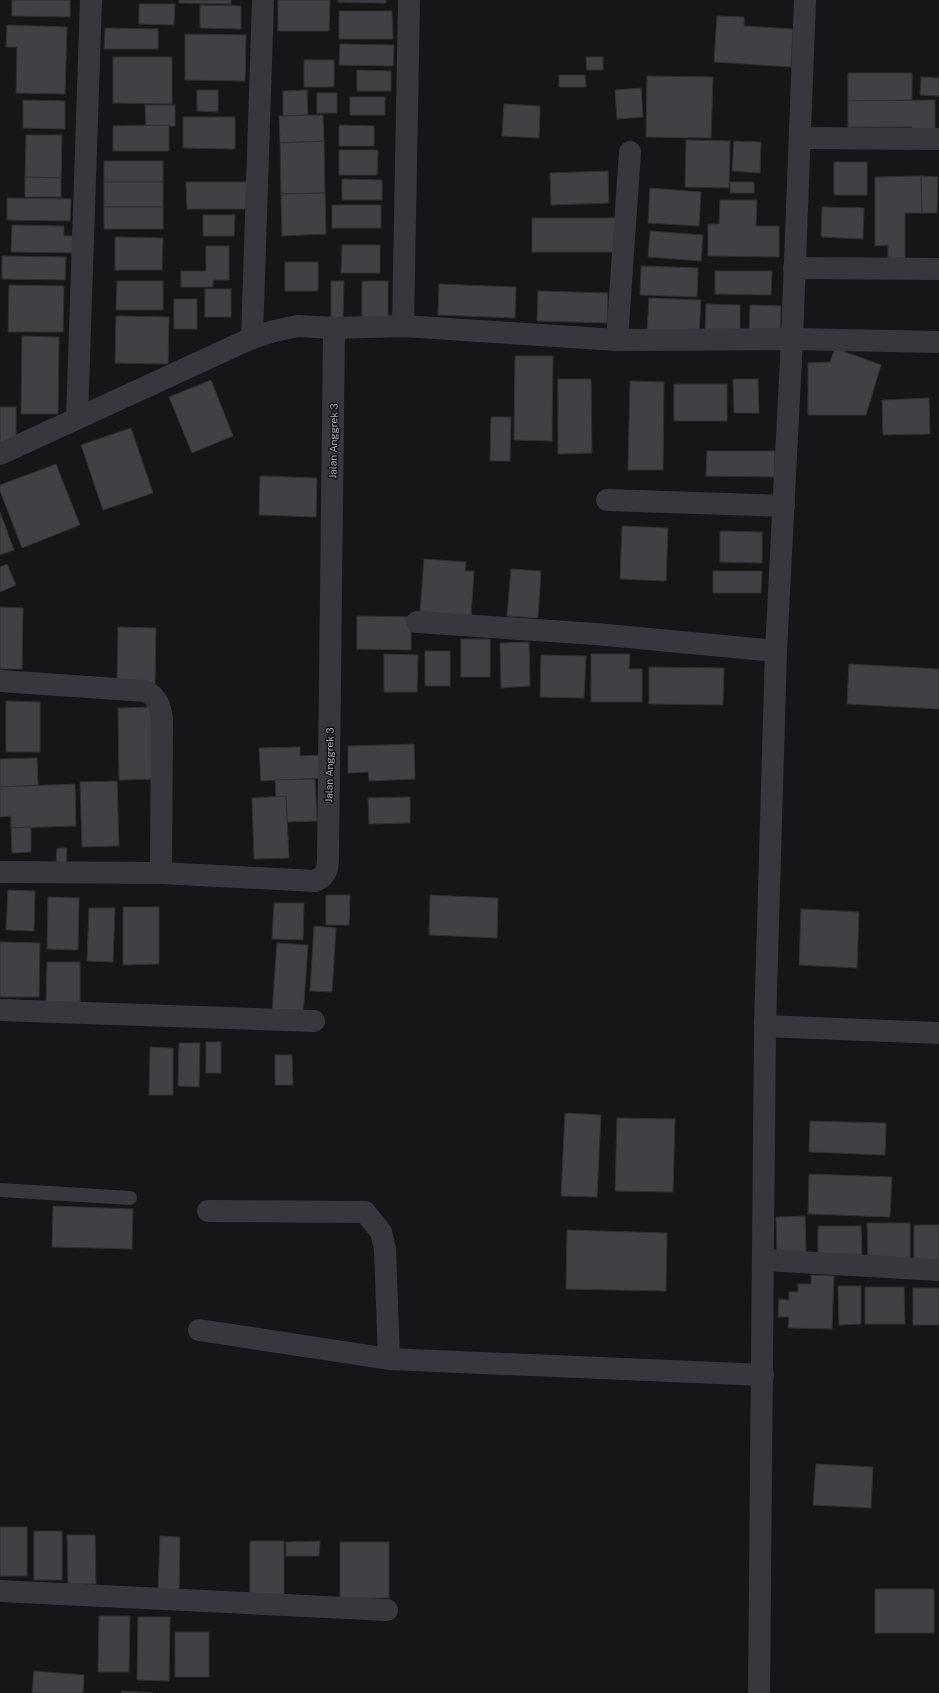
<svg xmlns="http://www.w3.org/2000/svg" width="939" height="1693" viewBox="0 0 939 1693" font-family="'Public Sans',sans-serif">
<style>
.building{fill:#404145;stroke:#303034}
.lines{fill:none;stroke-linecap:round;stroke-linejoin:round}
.service{stroke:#37383d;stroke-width:14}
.minor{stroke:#37383d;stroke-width:22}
.labels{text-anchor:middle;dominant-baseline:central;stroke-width:3;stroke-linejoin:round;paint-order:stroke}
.street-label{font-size:10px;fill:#a8adb8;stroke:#111113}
</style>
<rect width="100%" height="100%" fill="#161618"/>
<!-- building -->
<g class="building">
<polygon points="12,0 70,0 70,17 12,16"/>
<polygon points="179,0 231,0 231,4 179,3"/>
<polygon points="278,0 330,0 329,31 278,31"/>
<polygon points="338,0 386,0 386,3 338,2"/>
<polygon points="139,4 175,4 174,25 139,24"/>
<polygon points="200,5 241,6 241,29 200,28"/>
<polygon points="339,11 392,11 393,39 339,39"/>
<polygon points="717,16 744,17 744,26 793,29 791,67 714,62"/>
<polygon points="7,25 67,27 65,94 16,93 17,47 6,47"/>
<polygon points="105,28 158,29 158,49 104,49"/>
<polygon points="185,34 246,35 245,81 185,80"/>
<polygon points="340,44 394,45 393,66 339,65"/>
<polygon points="113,57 172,57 172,104 113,103"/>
<polygon points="586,57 603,57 603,70 587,70"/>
<rect x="304" y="60" width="30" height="27"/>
<polygon points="357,70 391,71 391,91 357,91"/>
<polygon points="848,73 912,73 912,100 848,101"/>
<polygon points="559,75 585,75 586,87 559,87"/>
<polygon points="647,76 713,77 711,138 646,137"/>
<polygon points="921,77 939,78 939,96 920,95"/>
<polygon points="641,88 643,117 617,119 615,90"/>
<polygon points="197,90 218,90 218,112 197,111"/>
<polygon points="307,90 308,115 283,116 283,91"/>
<rect x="317" y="93" width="20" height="20"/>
<rect x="350" y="97" width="35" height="18"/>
<polygon points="23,100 65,101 65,129 23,128"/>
<polygon points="935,100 935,136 912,136 912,127 848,127 848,101"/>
<polygon points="504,104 540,106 539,138 502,136"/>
<polygon points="145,105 175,105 175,126 146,126"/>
<polygon points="323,115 324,141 280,143 279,116"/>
<polygon points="183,117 235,117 235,149 183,148"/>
<polygon points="169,125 169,151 113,151 113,126"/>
<polygon points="339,125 374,126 374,146 339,146"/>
<polygon points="26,135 62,135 61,178 25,177"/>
<polygon points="686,140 730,141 729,188 685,187"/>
<polygon points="324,141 325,193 281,194 280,143"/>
<polygon points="734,141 761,142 760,173 732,171"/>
<polygon points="339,150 378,150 377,175 339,175"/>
<rect x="104" y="161" width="59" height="21"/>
<rect x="834" y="162" width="33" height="33"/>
<polygon points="608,171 609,203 551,205 550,173"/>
<polygon points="921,176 922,213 905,213 905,258 888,258 888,245 875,246 875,177"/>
<polygon points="921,176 938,177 937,213 922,213"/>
<polygon points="25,177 61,178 61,197 25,197"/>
<polygon points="342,179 382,180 382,200 342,200"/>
<rect x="104" y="182" width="59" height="25"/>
<polygon points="186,182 248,182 249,209 187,209"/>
<rect x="730" y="182" width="24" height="11"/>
<polygon points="650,188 701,192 699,226 648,223"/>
<polygon points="325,193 326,234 282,236 281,194"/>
<polygon points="7,198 71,199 70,221 7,220"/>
<polygon points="720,200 757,200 756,226 779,226 779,257 708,256 708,224 719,224"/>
<rect x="332" y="205" width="49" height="23"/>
<rect x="104" y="207" width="59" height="22"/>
<polygon points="822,207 864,208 863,239 821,237"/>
<polygon points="203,215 235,215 234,236 203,236"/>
<rect x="532" y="218" width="84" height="34"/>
<polygon points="12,225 64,226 64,236 78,236 78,253 11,252"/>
<polygon points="650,231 703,235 701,261 648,257"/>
<polygon points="115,237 163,238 162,270 115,270"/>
<polygon points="342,245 380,245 380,273 341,273"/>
<polygon points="206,246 229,246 229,280 213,280 213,287 181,287 181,271 206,271"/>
<polygon points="2,256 66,257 65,280 2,279"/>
<rect x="285" y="262" width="33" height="29"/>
<polygon points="641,266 698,268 697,297 640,295"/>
<polygon points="715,271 772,271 771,295 715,294"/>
<polygon points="117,281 163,281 163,310 116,310"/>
<polygon points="331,281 344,281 343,318 331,318"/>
<rect x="362" y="281" width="26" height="41"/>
<polygon points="439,284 516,287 515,318 438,315"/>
<polygon points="9,285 64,286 63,332 8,332"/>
<rect x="205" y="289" width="26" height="28"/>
<polygon points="538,291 608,293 607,323 537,321"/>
<polygon points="649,298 701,300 699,336 647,333"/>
<rect x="174" y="299" width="23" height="30"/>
<polygon points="706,304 740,305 740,335 705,335"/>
<polygon points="750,305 781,306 780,337 749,337"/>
<polygon points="116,316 169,317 168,364 115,363"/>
<polygon points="22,336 59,337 58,414 21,414"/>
<polygon points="835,348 881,365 866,415 808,415 808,363 830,362"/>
<polygon points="515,356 553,356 552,441 514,440"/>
<polygon points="558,379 591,379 592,453 558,454"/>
<polygon points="733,379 758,379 759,413 734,413"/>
<polygon points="211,380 233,436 192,453 169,397"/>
<polygon points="630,381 664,382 663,470 628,470"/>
<rect x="674" y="384" width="53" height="37"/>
<polygon points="929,398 930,434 883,435 882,400"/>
<rect x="0" y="407" width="16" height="35"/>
<polygon points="491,417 511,417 510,461 490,461"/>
<polygon points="131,428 153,493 103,510 81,445"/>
<polygon points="707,451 775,451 774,477 706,476"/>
<polygon points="56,464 80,525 22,548 0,491 0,485"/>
<polygon points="260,476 317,478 316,517 259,515"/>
<polygon points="0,512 14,550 0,555"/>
<polygon points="622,526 668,528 666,581 620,579"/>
<polygon points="720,531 762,532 762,563 720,562"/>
<polygon points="424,559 466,562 465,571 474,571 471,616 420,612"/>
<polygon points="7,564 16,585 0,592 0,567"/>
<polygon points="511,569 541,571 538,618 507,616"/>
<polygon points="713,571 762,571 761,593 713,593"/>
<polygon points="0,607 23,608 22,669 0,669"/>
<polygon points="357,616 411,617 411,650 357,649"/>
<polygon points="118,627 156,628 155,684 117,683"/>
<rect x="461" y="639" width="29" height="38"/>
<polygon points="529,642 530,686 501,688 500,643"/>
<rect x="425" y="651" width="25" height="35"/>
<polygon points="384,654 418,655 417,692 384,692"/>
<polygon points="591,654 630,654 629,669 642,669 642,702 591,702"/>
<polygon points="541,655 586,656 584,698 540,697"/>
<polygon points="849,664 939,669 939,709 847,704"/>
<polygon points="649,667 724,668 723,705 649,704"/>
<polygon points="6,701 40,702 40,752 6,752"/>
<polygon points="153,707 155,779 119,780 118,708"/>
<polygon points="414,744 415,779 369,781 368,772 348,773 348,746"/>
<polygon points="300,747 300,756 321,755 322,778 261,781 259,748"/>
<polygon points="37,758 38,785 0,787 0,759"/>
<polygon points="315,779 317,821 287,822 286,796 276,797 275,780"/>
<polygon points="117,781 119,846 82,847 80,782"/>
<polygon points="75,784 76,826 11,828 11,816 0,817 0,787"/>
<polygon points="286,796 289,858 254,859 252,798"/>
<polygon points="410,797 410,823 369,824 368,798"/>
<polygon points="31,827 31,852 12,853 11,828"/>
<polygon points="57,848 67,848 66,865 56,864"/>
<polygon points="8,890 35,891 34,931 6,930"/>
<polygon points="326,895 350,895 349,925 326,925"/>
<polygon points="430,895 498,898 497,938 429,935"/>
<polygon points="48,897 79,898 78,950 47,949"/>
<polygon points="274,903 304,903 303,940 272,939"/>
<polygon points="123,907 159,907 159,964 123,965"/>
<polygon points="89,908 115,908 113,962 87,961"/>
<polygon points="801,909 859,912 857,968 799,965"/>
<polygon points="314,926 336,928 332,992 310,991"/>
<polygon points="0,942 40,943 39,997 0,997"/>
<polygon points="277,943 308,945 303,1015 272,1012"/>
<polygon points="47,962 80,962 80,1005 46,1005"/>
<rect x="206" y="1042" width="15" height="31"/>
<polygon points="179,1043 200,1043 199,1087 178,1086"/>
<polygon points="150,1047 173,1048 173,1095 149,1095"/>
<polygon points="275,1055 292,1055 293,1085 275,1085"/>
<polygon points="565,1113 601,1115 597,1197 561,1196"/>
<polygon points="617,1118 675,1119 673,1192 615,1191"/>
<polygon points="810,1121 886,1123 885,1155 809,1152"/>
<polygon points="809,1174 892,1177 890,1217 808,1214"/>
<polygon points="53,1206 133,1209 132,1249 52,1247"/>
<polygon points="805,1216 806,1255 777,1255 776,1217"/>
<polygon points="867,1223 910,1223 910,1262 868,1262"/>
<rect x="914" y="1225" width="25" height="39"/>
<polygon points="818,1226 861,1226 862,1255 818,1255"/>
<polygon points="567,1230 667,1233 666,1291 566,1289"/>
<polygon points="811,1275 834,1276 832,1329 788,1328 789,1317 778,1317 779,1299 789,1300 789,1292 798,1292 798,1284 811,1284"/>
<polygon points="838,1286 861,1286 861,1324 839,1325"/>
<polygon points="865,1287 904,1287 905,1324 865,1324"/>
<rect x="913" y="1288" width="26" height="37"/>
<polygon points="816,1464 873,1467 871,1508 813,1505"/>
<rect x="0" y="1527" width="27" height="49"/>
<rect x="34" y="1531" width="28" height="49"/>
<polygon points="67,1535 95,1535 96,1584 68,1584"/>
<polygon points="160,1536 180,1537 179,1592 158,1592"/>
<polygon points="250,1541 284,1541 284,1598 250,1597"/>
<polygon points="320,1541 319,1556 286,1556 286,1542"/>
<rect x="340" y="1542" width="49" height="56"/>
<rect x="875" y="1589" width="59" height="44"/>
<polygon points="99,1616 130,1616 129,1672 98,1672"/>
<polygon points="138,1617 170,1617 169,1681 137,1680"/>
<rect x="175" y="1632" width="34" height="45"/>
<polygon points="34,1671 84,1675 83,1693 32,1693"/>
<polygon points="122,1691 153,1693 122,1693"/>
</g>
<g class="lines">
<!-- service -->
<polyline class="service" points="0,1190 130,1198"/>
<!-- minor -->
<g class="minor">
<polyline points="800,138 939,139"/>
<polyline points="794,268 939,269"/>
<polyline points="403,326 409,0"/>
<polyline points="252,338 263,0"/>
<polyline points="617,340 630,152"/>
<polyline points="77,418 91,0"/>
<polyline points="0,454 252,338 274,331 298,326 334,328 403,326 617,340 792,339 939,342"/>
<polyline points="607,500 784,506"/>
<polyline points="417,622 596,634 776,651"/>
<path d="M0,681L146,691C158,698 160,706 162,719L161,873"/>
<path d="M0,872L161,873L315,881C327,876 328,868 328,856L334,328"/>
<polyline points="0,1010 314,1021"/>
<polyline points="765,1026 939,1033"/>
<polyline points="208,1211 365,1212 381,1232 385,1249 389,1359"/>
<polyline points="764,1260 939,1270"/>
<polyline points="199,1330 389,1359 763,1375"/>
<polyline points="0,1591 387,1610"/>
<polyline points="759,1693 765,1026 776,651 792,339 805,0"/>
</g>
</g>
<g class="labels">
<!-- street labels -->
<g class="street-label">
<text transform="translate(333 441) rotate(-89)">Jalan Anggrek 3</text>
<text transform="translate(329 765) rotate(-89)">Jalan Anggrek 3</text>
</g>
</g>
</svg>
